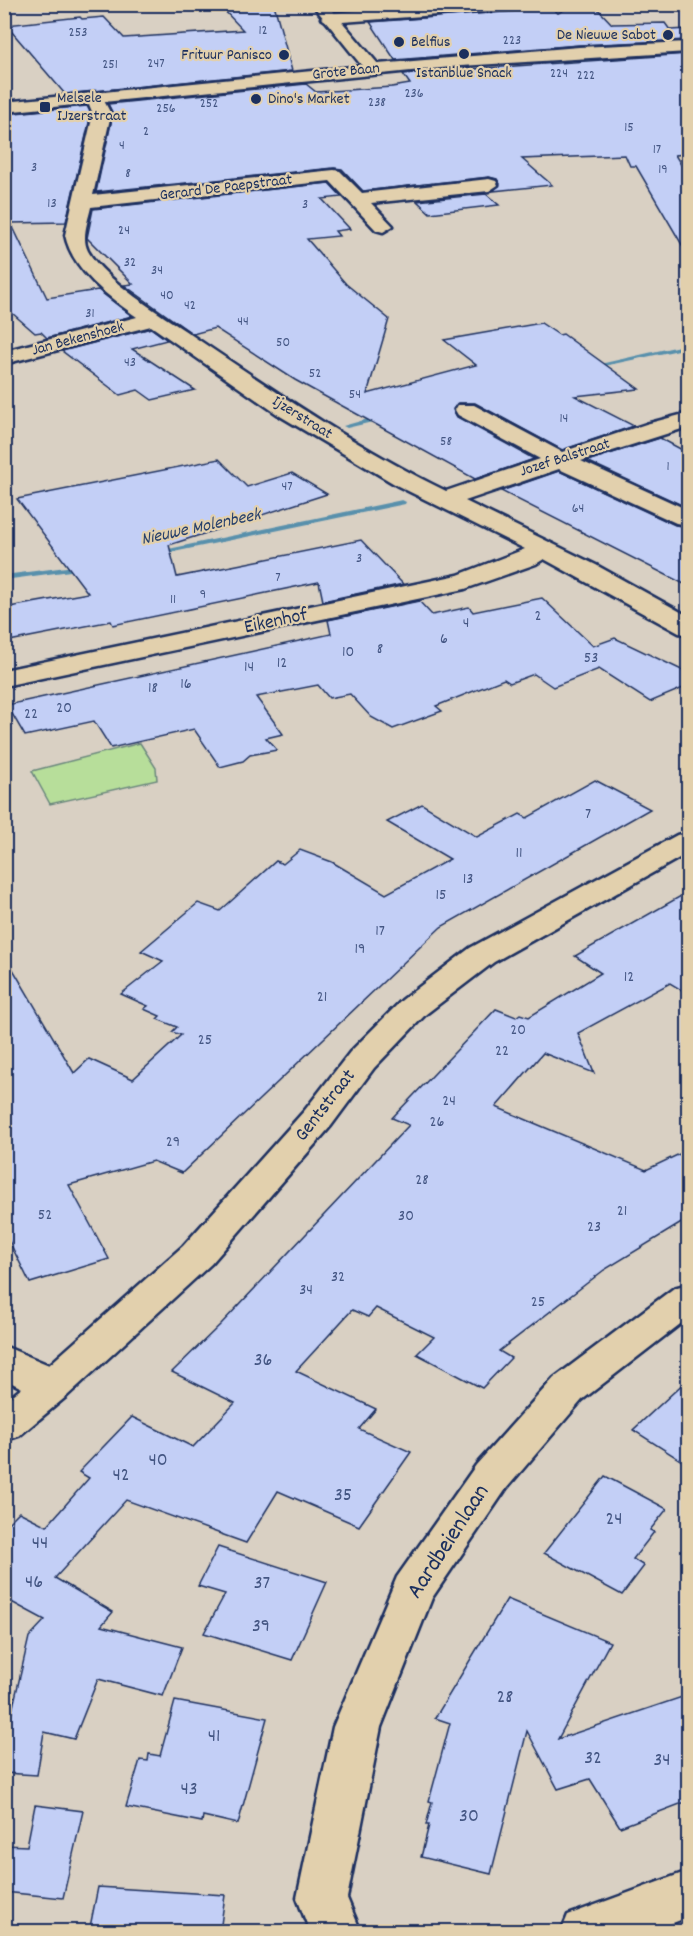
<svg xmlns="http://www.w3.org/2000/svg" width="693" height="1936" viewBox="0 0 693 1936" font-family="Dekko,sans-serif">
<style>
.green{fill:#b7de9a;stroke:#69867c;stroke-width:1.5}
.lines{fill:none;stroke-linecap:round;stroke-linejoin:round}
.stream{fill:#5990ac;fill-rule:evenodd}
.building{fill:#c3cff6;stroke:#1b2f5e;stroke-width:1.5}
.minor-casing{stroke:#1b2f5e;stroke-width:5}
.major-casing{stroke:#1b2f5e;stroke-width:5}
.minor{fill:#e2d0ad;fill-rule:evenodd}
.major{fill:#e2d0ad;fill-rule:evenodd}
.poi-dot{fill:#1b2f5e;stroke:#e2d0ad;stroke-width:2}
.labels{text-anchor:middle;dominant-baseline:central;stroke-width:4.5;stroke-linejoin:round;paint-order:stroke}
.far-number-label{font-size:14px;fill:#455784}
.far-poi-label{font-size:16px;fill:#1b2f5e;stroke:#e2d0ad;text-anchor:start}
.far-street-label{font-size:16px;fill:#1b2f5e;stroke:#e2d0ad}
.number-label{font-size:16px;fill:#455784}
.far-water-label{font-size:18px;font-style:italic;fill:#253f6b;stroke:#e2d0ad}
.street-label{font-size:20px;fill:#1b2f5e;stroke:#e2d0ad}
.near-number-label{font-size:20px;fill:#455784}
.near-street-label{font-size:24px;fill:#1b2f5e;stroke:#e2d0ad}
</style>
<rect width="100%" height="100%" fill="#d9d0c3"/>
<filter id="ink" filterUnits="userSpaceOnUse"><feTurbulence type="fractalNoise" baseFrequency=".0167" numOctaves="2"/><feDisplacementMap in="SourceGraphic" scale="12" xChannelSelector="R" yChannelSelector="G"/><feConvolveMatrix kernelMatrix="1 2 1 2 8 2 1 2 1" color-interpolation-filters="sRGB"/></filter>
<g filter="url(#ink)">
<!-- green -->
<polygon class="green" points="140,743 156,768 157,780 50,804 32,771"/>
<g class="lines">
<!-- stream -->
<g class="stream">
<polygon points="688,344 688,348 590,369 587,367"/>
<polygon points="382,415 385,415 385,419 347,428 343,426"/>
<polygon points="402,500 406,502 405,504 159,555 155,553 159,551"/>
<polygon points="82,565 86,567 85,569 4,580 4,575"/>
</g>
</g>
<!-- building -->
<g class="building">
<polygon points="218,4 274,4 292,71 65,94 6,25 80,17 82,19 104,17 124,38 243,30"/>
<polygon points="576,4 593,4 612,24 665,23 670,30 688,29 688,40 579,45 395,60 370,22 518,11 525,7 550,6 558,13"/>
<polygon points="688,54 688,154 675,155 688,176 688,255 636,166 630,166 625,155 522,159 552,185 493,191 500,184 497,179 489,177 363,191 342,169 334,168 96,192 113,114 108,104 306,84 316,92 392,87 410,84 403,74"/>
<polygon points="87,106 91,114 66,222 11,223 47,298 98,290 132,316 47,338 41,332 35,333 4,306 4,114"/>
<polygon points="329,183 342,197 322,199 350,229 335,231 339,236 307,239 346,284 389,319 367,394 476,365 444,340 541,323 559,335 563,334 639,389 575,396 634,426 562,450 475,403 458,403 453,409 457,417 534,459 475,479 295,380 215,328 193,334 124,285 133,284 87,238 93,209"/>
<polygon points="486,194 499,205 430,213 417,201"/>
<polygon points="151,328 167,340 132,349 195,390 152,400 138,390 120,395 62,351"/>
<polygon points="660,438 688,453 688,508 587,461"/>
<polygon points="219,459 247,487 292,473 327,494 169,545 177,577 361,540 403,584 323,601 319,582 113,625 111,621 4,642 4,608 88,593 17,499"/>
<polygon points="559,471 675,525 688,527 688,586 501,491"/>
<polygon points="542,598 593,646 615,638 688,673 688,686 650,702 599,669 553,687 534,674 510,683 504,679 436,706 442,711 393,729 371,717 350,694 329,698 318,685 256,697 283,734 266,738 277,750 250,755 243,761 220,767 194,729 111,748 94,721 25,736 7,705 331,634 328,620 419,601 432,615 469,607 473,612"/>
<polygon points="595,780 650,809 441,927 182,1173 153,1161 69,1185 109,1259 30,1283 4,1231 4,954 74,1073 89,1059 133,1079 181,1035 172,1032 177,1027 157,1019 160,1016 144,1009 148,1006 121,994 163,961 141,951 198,903 220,911 276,861 283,864 300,850 332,862 386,894 450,859 387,822 422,804 477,837 520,814 527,818"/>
<polygon points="688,892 688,994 670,983 578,1033 594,1073 543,1053 496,1107 646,1170 688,1150 688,1219 604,1270 499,1351 511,1358 482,1388 417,1354 434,1337 376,1308 368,1317 352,1310 296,1371 376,1409 359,1429 411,1452 359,1526 278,1491 246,1543 126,1500 55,1578 113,1612 101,1626 182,1647 163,1696 98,1679 74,1739 44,1732 37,1775 4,1773 4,1746 29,1637 45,1620 4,1598 4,1527 19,1512 47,1526 89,1478 79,1472 132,1417 193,1447 235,1403 172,1372 221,1324 409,1125 392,1118 496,1009 516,1017 520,1014 529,1017 601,973 575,956"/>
<polygon points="688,1379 688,1465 633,1430"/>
<polygon points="605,1476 667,1509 650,1530 654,1532 633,1559 644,1566 622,1595 544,1553"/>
<polygon points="218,1547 327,1582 292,1660 204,1633 225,1594 198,1586"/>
<polygon points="507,1599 610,1642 558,1739 688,1695 688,1801 620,1827 590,1779 558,1789 527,1731 491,1874 421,1857 429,1825 426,1825 432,1802 429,1801 450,1723 435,1718"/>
<polygon points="175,1701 267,1718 238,1824 203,1816 202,1822 126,1807 140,1760 148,1761 149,1754 160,1756"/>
<polygon points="35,1805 83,1811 63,1898 4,1892 4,1845 27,1846"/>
<polygon points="98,1887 225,1895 220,1932 89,1932"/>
</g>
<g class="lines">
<defs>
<g id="minor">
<polygon points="450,4 525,4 518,9 329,23 321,18 329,13"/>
<path d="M94,92L100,93L111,114L93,195L334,170L340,171L362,193L489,179L496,181L498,185L489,191L371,203L393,226L383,232L376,230L330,181L91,207C88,221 81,238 88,251C105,281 162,315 190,334C273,390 356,447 446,491L540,459L458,415L455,410L458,405H474L562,452L646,424L688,413V427L581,461L688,510V525L676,523L559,469L465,501L596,565L688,616V635L679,633L544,559L536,564L465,589L4,686V670L458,575L525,549L398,486L280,416L151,326L4,364V351L137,317C109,297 72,270 65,235L93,114L86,97Z"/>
<polygon points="688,832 688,853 494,962 426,1014 374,1068 331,1126 211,1264 67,1396 19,1436 4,1441 4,1402 22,1388 4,1379 4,1346 49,1365 183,1246 305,1110 350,1052 402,1000 470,948 677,835"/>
<polygon points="688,1284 688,1318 582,1400 506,1489 432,1598 381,1727 347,1898 361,1932 310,1932 297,1898 333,1727 397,1577 476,1465 554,1378 674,1288"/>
<polygon points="688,1871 688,1917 650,1932 561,1932 568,1915"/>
</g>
<polygon id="major" points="312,4 327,4 378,64 579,47 688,42 688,52 461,66 4,112 4,102 362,66"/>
</defs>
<!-- minor casing -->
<use href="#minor" class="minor-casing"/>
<!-- major casing -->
<use href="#major" class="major-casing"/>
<!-- minor -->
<use href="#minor" class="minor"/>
<!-- major -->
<use href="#major" class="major"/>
</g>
</g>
<!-- markers -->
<g class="poi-dot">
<circle cx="668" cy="35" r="6"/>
<circle cx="399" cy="42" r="6"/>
<circle cx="464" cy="54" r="6"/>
<circle cx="284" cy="55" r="6"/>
<circle cx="256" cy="99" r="6"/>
<rect x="39" y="101" width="12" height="12" rx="3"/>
</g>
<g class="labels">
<!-- far-number labels -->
<g class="far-number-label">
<text x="263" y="31">12</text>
<text x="78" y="33">253</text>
<text x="512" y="41">223</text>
<text x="156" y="64">247</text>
<text x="110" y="65">251</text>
<text x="559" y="74">224</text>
<text x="586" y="76">222</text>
<text x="414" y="94">236</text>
<text x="377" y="103">238</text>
<text x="209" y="104">252</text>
<text x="166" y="109">256</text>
<text x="629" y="128">15</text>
<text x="146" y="132">2</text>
<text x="122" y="146">4</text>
<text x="657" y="150">17</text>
<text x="34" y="168">3</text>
<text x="663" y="170">19</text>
<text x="128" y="174">8</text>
<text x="52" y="204">13</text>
<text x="305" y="205">3</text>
<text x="124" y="231">24</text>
<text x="130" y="263">32</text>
<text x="157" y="271">34</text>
<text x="167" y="296">40</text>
<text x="190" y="306">42</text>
<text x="90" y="314">31</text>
<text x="243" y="322">44</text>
<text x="283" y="343">50</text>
<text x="130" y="363">43</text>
<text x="315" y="374">52</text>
<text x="355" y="395">54</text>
<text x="564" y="419">14</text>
<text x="446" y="442">58</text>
<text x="668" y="467">1</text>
<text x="287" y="487">47</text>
<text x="578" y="509">64</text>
<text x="359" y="559">3</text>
<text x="278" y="578">7</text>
<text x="203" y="595">9</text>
<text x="173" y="600">11</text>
</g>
<!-- far-poi labels -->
<g class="far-poi-label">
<text x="656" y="35" text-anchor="end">De Nieuwe Sabot</text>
<text x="411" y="42">Belfius</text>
<text x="272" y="55" text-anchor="end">Frituur Panisco</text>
<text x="464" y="73" text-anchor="middle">Istanblue Snack</text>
<text x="57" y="98">Melsele<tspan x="57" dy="18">IJzerstraat</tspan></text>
<text x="268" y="99">Dino's Market</text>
</g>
<!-- far-street labels -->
<g class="far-street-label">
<text transform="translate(346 72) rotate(-6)">Grote Baan</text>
<text transform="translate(226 188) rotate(-7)">Gerard De Paepstraat</text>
<text transform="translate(78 339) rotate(-15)">Jan Bekenshoek</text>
<text transform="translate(302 418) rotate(32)">Ijzerstraat</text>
<text transform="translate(565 458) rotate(-18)">Jozef Balstraat</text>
</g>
<!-- number labels -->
<g class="number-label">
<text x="538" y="616">2</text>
<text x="466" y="623">4</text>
<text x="444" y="639">6</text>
<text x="380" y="649">8</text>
<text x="348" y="652">10</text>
<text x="591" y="658">53</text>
<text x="282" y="663">12</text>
<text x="249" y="667">14</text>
<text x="186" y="684">16</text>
<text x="153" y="688">18</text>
<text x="64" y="708">20</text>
<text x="31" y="714">22</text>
<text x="588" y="814">7</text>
<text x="519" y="853">11</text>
<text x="468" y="879">13</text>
<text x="441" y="895">15</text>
<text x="380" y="931">17</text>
<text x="360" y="949">19</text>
<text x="629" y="977">12</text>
<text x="322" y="997">21</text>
<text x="518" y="1030">20</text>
<text x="205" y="1040">25</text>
<text x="502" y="1051">22</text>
<text x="449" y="1101">24</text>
<text x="437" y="1122">26</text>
<text x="173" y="1142">29</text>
<text x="422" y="1180">28</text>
<text x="622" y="1211">21</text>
<text x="45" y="1215">52</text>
<text x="406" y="1216">30</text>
<text x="594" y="1227">23</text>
<text x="338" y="1277">32</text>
<text x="306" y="1290">34</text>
<text x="538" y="1302">25</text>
</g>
<!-- far-water labels -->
<g class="far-water-label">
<text transform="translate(201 528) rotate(-12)">Nieuwe Molenbeek</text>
</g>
<!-- street labels -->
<g class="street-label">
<text transform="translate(276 622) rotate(-12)">Eikenhof</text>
<text transform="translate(326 1106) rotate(-52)">Gentstraat</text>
</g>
<!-- near-number labels -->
<g class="near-number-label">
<text x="263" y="1361">36</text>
<text x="158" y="1461">40</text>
<text x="121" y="1476">42</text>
<text x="343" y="1496">35</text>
<text x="614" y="1520">24</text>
<text x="40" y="1544">44</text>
<text x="34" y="1583">46</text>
<text x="262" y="1584">37</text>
<text x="261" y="1627">39</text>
<text x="505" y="1698">28</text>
<text x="214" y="1737">41</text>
<text x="593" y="1759">32</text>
<text x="662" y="1761">34</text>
<text x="189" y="1790">43</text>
<text x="469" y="1817">30</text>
</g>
<!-- near-street labels -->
<g class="near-street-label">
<text transform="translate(449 1542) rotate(-57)">Aardbeienlaan</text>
</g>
</g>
<!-- margin -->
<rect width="693" height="1936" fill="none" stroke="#e2d0ad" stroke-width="24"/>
<rect x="12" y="12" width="669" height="1912" fill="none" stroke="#1b2f5e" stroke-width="2" filter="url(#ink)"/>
</svg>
